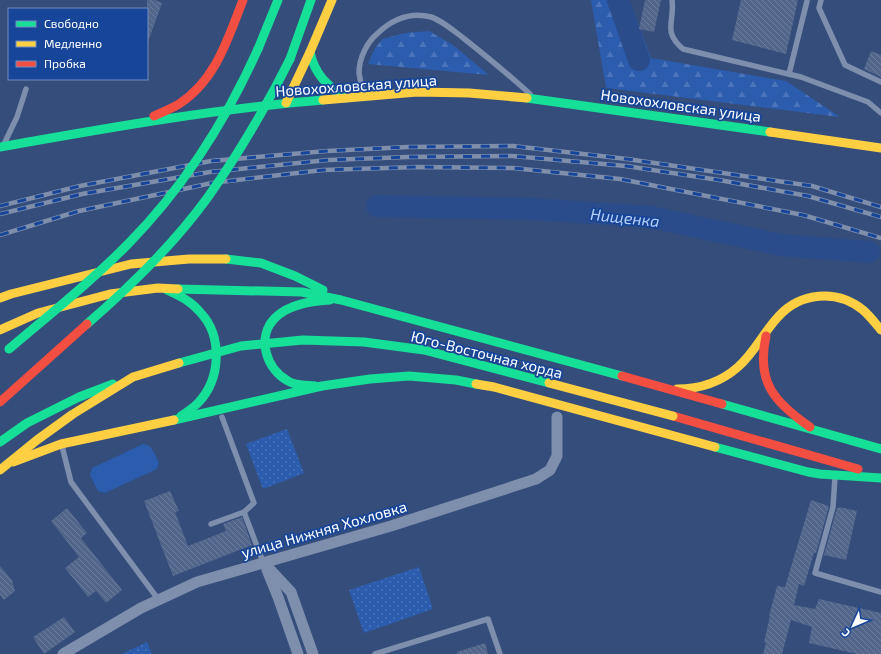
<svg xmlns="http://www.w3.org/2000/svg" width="881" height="654" viewBox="0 0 881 654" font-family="'Exo 2',sans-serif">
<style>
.green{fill:url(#green-dots)}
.forest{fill:url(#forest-firs)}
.pitch{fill:#2b5cae}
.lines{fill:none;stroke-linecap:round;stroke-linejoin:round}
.river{stroke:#2a4c8a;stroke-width:22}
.building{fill:url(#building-back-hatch)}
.lane{stroke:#7e8ead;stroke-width:5.5}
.street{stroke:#7e8ead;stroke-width:11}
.fast{stroke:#16e098;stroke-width:9}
.slow{stroke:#ffcf43;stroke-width:9}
.jam{stroke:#f24e42;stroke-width:9}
.rail-casing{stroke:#7e8eab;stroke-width:4.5}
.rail{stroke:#164599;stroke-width:3;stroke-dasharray:9;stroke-linecap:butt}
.fast-bridge{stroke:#16e098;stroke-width:9}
.slow-bridge{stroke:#ffcf43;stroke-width:9}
.jam-bridge{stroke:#f24e42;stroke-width:9}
.labels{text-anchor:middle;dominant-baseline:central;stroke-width:3.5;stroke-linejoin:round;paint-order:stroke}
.street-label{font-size:15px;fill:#fff;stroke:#164599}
.water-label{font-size:16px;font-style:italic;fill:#b7d0f8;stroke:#164599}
</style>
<defs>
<pattern id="green-dots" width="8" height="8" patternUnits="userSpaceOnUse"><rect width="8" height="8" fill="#2b5cae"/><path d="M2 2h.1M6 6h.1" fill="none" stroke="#4b74ba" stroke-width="1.8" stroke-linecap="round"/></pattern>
<pattern id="forest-firs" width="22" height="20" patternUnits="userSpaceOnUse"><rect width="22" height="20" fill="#2b5cae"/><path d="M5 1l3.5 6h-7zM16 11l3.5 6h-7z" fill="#4b74ba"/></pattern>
<pattern id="building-back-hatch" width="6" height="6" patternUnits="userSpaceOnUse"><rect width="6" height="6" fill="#51668a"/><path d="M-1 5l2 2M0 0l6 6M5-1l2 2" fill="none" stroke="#6b7d9c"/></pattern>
</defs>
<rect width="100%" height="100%" fill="#344d7b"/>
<!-- green -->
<g class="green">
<polygon points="287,429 304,473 263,489 246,444"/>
<polygon points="419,567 433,609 364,633 349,590"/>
<polygon points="147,642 152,654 122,654"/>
</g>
<!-- forest -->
<g class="forest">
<polygon points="591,0 629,0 651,58 786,81 840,117 606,88"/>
<polygon points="429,31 453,45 489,75 368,64 374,50 382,39 405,33"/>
</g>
<!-- pitch -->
<path class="pitch" d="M143,444C153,445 155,455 159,463L157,469L105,493L98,491L90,475L92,468Z"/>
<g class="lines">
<!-- river -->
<g class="river">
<polyline points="618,0 639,60"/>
<polyline points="377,206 532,209 651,217 781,245 869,252"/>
</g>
</g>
<!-- building -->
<g class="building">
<polygon points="147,0 155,0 162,3 148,42 147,42"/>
<polygon points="645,0 661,0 654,32 639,29"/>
<polygon points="741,0 798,0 786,54 732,40"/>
<polygon points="871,51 881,55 881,77 864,69"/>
<polygon points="170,491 179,511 175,512 188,546 226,531 223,524 242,517 252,545 173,576 144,501"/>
<polygon points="811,500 829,506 816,553 814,553 804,586 799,584 794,605 815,609 819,599 881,613 881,654 857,654 809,643 812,627 791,620 782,654 763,654 766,643 764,642 770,616 769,616 777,586 785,587"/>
<polygon points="839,507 857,511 846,560 824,555 837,508 839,508"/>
<polygon points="67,508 87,533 81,538 122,590 106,603 96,591 88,597 65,568 79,557 51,521"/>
<polygon points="0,566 12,580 15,591 4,600 0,595"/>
<polygon points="64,617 75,632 44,654 33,637"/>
<polygon points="485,643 488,654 457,654 457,652"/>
</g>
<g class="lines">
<!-- lane -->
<g class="lane">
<path d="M672,0C675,22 662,31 683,49L801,77L868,102L881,113"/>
<polyline points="821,0 819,8 845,65 881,82"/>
<polyline points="789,74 807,1"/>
<path d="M364,94C362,88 360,80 359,73C359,58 367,42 378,33C393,19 411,12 431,17C441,20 454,31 462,37C486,56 508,74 530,94"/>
<polyline points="4,144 17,117 26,89"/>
<polyline points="62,446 71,482 158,599"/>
<polyline points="835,477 833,507 815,573 881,592"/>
<polyline points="244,512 263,562"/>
<polyline points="211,524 244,512 254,503 222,417"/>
<polyline points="375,654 488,619 500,654"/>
</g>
<!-- street -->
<g class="street">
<polyline points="263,562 291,592 313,654"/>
<polyline points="267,570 278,597 298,654"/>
<polyline points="63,654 141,608 197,582 391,526 536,479 550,470 557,456 557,417"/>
</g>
<!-- fast -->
<g class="fast">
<polyline points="258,49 278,0"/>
<path d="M310,52C315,75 326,84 345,98"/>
<polyline points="290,59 311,0"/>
<polyline points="527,98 770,132"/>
<path d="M0,147C107,128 214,109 323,100"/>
<polyline points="226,259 261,263 295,276 323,290"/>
<polyline points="178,289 302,292 341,300 622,376"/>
<path d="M167,290C180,296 191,301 200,312C223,336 221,379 198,403C193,408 187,412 181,416"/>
<path d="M315,386C306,385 296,386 288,381C266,369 256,337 275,318C289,304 311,301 330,300"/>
<polyline points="722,404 881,449"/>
<polyline points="174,420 322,386 370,379 409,376 456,380 476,384"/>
<polyline points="0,442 27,423 79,397 113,384"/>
<polyline points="715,447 808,472 820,474 881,478"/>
</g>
<!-- slow -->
<g class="slow">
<polyline points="323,100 417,92 469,93 527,98"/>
<polyline points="286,103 310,52 332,0"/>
<polyline points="770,132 881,148"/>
<polyline points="0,298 11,294 131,264 189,259 226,259"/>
<polyline points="0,330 38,313 110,294 158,288 178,289"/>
<polyline points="476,384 494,387 715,447"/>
<path d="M677,389C700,389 721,382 738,367C755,352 763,333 778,317C800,292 837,289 863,310C870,316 875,323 881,330"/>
<polyline points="13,462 61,444 174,420"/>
</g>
<!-- jam -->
<g class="jam">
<path d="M154,116C162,112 171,109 179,104C216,80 228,38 243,0"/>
<path d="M766,336C756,382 774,402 810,427"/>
<polyline points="622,376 722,404"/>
<polyline points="673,416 858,469"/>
</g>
<defs>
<g id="rail">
<polyline points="0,206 80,186 211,161 327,151 408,147 513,146 627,159 812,186 881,207"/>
<polyline points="0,214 82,194 210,172 328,160 408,157 512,156 626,166 719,180 808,196 881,217"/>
<polyline points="0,235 79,211 212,183 323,170 418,167 513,168 620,179 803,215 881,238"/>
</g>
</defs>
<!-- rail casing -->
<use href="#rail" class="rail-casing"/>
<!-- rail -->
<use href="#rail" class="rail"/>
<!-- fast-bridge -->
<g class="fast-bridge">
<path d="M87,324C131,286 174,244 208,197C239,153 266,107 290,59"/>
<path d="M9,349C50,314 92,281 129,243C184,187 226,120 258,49"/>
<polyline points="179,363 241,346 303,340 364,342 424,350 549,383"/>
</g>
<!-- slow-bridge -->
<g class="slow-bridge">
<polyline points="549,383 673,416"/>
<polyline points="0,470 37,440 73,414 133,377 179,363"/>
</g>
<!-- jam-bridge -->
<polyline class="jam-bridge" points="0,402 87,324"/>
</g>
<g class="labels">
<!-- street labels -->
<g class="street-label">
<text transform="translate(356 85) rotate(-4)">Новохохловская улица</text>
<text transform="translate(681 105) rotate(8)">Новохохловская улица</text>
<text transform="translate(487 354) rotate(14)">Юго-Восточная хорда</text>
<text transform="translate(324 529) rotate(-16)">улица Нижняя Хохловка</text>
</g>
<!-- water labels -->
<g class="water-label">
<text transform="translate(625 217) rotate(6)">Нищенка</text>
</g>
</g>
<!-- legend -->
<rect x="8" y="8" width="140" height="72" fill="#164599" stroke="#738fc2"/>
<rect x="16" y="21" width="20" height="6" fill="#16e098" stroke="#738fc2"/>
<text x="44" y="28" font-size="12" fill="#ffffff">Свободно</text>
<rect x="16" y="41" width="20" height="6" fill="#ffcf43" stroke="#738fc2"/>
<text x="44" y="48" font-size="12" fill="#ffffff">Медленно</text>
<rect x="16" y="61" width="20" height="6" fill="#f24e42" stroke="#738fc2"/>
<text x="44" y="68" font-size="12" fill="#ffffff">Пробка</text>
<!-- north arrow -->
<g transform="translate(853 626) rotate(226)" stroke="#164599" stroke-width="3" paint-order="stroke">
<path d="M0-3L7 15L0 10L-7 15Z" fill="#ffffff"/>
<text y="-6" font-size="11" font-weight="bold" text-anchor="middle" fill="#ffffff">С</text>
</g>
</svg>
